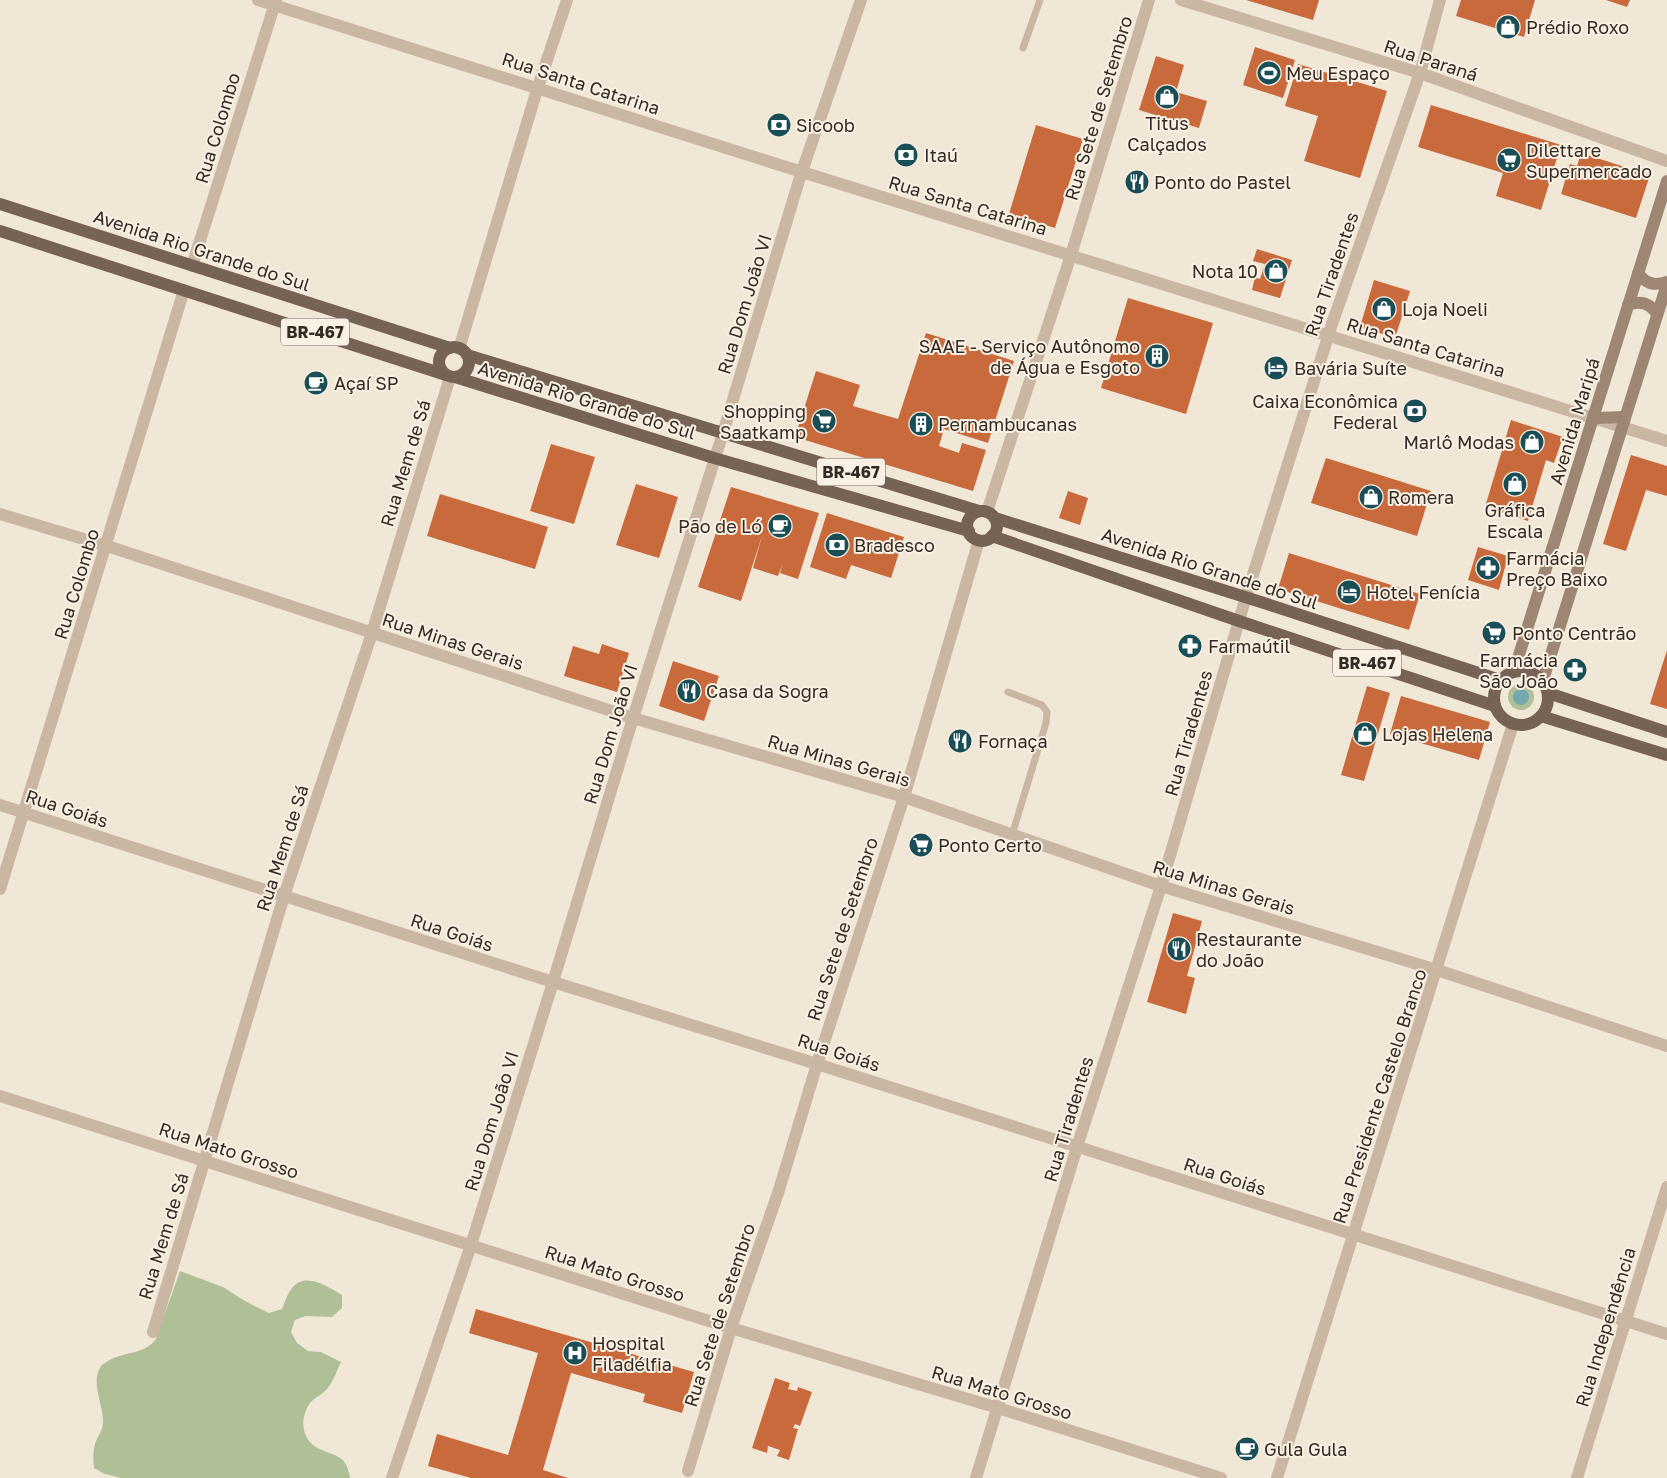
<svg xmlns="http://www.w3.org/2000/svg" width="1667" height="1478" viewBox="0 0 1667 1478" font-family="'Golos Text',sans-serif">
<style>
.green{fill:#afc097}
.water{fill:#75a8af}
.building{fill:#c96a3d}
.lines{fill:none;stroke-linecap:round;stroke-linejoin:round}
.service{stroke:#c9b7a3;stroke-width:7}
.minor{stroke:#c9b7a3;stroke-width:12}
.secondary{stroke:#9d8674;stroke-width:12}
.primary{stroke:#766356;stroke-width:12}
.labels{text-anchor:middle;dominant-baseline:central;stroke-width:4;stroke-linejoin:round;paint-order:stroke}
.shield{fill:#f9f1e3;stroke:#6f665e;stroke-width:1}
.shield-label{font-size:16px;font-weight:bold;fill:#342b25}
.poi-label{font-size:18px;fill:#342b25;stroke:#f9f1e3;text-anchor:start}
.street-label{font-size:18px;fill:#342b25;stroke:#f9f1e3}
</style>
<rect width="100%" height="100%" fill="#f1e7d7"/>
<!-- green -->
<g class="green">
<circle cx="1521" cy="697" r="13"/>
<path d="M180,1271L223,1287L245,1301L269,1313L282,1309C285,1302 288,1292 293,1287C307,1272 328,1287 342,1295V1308L332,1317L306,1316L295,1320L291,1332L297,1343L308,1351L321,1352L341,1362C337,1370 333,1383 326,1390C320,1397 311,1398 307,1408C299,1425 304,1443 322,1450C330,1454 340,1455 345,1463C348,1467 349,1473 350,1478H121L105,1474L94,1468C93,1460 93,1452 95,1444C98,1435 104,1429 103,1419C102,1403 90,1379 102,1365C102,1365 108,1361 108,1361C125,1351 144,1355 156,1339Z"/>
</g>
<!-- water -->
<circle class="water" cx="1521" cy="697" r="8"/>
<!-- building -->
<g class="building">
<polygon points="1246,0 1319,0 1313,20"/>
<polygon points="1461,0 1535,0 1524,37 1456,16"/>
<polygon points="1606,0 1630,0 1627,7"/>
<polygon points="1255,47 1295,60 1283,98 1243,85"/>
<polygon points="1156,56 1184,65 1176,92 1207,101 1199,128 1139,110"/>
<polygon points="1298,64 1387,91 1360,178 1304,161 1318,116 1285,106"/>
<polygon points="1431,105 1561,145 1541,210 1496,196 1503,173 1418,147"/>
<polygon points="1036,125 1083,139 1055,228 1009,214"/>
<polygon points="1581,153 1650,175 1636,218 1561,194 1570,164 1577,166"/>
<polygon points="1257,249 1292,260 1280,298 1252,290 1255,277 1260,279 1265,264 1253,261"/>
<polygon points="1374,280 1410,291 1395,338 1360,327"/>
<polygon points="1128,298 1213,323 1186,414 1101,388"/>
<polygon points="926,333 1014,361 988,443 944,429 939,446 959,453 962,443 986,450 973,491 795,437 816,371 860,385 853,406 898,419"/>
<polygon points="1511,420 1563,437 1554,463 1546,460 1528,521 1485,507"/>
<polygon points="551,444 595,457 574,524 530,511"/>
<polygon points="1631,455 1667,466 1667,496 1646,490 1626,551 1603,544"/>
<polygon points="1326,458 1431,491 1417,536 1311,503"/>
<polygon points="636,484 678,497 659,558 616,545"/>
<polygon points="731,487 819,513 798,579 780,573 782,565 778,576 753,568 762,536 741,601 698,587"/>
<polygon points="1068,491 1088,498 1080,525 1059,518"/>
<polygon points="440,494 548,527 535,569 427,536"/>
<polygon points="827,513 904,537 891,578 851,565 846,579 810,567"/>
<polygon points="1478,547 1508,556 1499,590 1468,580"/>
<polygon points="1289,553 1420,594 1409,630 1278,589"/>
<polygon points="602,644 629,653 617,692 564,676 573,646 599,654"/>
<polygon points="1667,650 1667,709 1650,704"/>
<polygon points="673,661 719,676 704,721 659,706"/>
<polygon points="1367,686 1390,693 1364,781 1341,775"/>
<polygon points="1401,696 1490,722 1479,760 1390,734"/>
<polygon points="1173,913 1202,921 1187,976 1195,978 1186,1014 1147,1002"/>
<polygon points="476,1309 694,1372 682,1413 643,1402 645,1394 571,1373 543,1470 568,1478 471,1478 428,1466 437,1434 508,1455 538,1353 469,1333"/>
<polygon points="775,1378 790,1383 788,1389 797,1391 798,1387 812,1392 800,1426 795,1424 793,1428 798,1429 789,1460 777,1456 780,1450 768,1446 767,1453 752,1448"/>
</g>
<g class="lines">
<!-- service -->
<g class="service">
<polyline points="1023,48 1040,0"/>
<polyline points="1008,692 1042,705 1047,712 1046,723 1012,835"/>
</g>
<!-- minor -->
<g class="minor">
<polyline points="258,0 802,172 1667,441"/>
<polyline points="1181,0 1420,73 1667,161"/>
<polyline points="192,266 276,0"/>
<polyline points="459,349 536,93 567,0"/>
<polyline points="987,512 1071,255 1149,0"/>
<polyline points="0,514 107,546 633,718 904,797 1161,886 1437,970 1667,1046"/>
<polyline points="0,805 553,982 817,1064 1667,1334"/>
<polyline points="0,889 184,290"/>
<polyline points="0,1096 731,1328 998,1408 1221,1478"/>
<polyline points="153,1332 284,896 372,633 450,377"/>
<polyline points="688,1471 731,1328 779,1190 817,1064 904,797 979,540"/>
<polyline points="392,1478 471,1245 553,982 633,718 723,433 800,177 861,0"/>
<polyline points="976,1478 1077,1147 1161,886 1246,597 1332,324 1420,73 1440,0"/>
<polyline points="1277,1478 1513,724"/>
<polyline points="1577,1478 1667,1187"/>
</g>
<!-- secondary -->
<g class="secondary">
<path d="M1638,273C1646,284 1654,286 1667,282"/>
<path d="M1628,305C1640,300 1650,303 1657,314"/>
<polyline points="1595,418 1625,417"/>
<polyline points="1514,671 1667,181"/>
<polyline points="1543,680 1667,284"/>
</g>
<!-- primary -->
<g class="primary">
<polyline points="0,204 450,348"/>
<polyline points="0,231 446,375"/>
<circle cx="454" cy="362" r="15"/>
<polyline points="467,355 979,511"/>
<polyline points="455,377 714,458 969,531"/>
<circle cx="982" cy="526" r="15"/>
<polyline points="995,518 1264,603 1500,680"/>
<polyline points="992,536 1239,621 1495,706"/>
<circle cx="1521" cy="698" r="27"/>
<polyline points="1548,693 1667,732"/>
<polyline points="1541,716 1667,755"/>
</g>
</g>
<!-- icons -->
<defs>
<symbol id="shop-disc" viewBox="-11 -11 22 22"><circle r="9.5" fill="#1a4e56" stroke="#f9f1e3"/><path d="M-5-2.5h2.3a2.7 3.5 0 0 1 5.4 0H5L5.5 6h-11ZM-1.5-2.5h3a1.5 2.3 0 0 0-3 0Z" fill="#fff"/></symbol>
<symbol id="stadium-disc" viewBox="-11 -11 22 22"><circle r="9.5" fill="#1a4e56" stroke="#f9f1e3"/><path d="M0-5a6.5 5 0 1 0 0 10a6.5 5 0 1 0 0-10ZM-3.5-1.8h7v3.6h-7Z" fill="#fff"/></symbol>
<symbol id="bank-disc" viewBox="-11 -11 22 22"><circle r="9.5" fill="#1a4e56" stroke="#f9f1e3"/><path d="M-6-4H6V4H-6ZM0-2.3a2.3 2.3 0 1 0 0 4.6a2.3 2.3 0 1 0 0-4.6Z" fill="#fff"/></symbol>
<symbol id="supermarket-disc" viewBox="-11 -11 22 22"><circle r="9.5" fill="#1a4e56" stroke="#f9f1e3"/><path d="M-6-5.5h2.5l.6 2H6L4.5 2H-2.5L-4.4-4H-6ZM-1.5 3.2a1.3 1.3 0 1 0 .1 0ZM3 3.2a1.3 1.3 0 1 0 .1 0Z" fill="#fff"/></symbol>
<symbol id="restaurant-disc" viewBox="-11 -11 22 22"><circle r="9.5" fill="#1a4e56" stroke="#f9f1e3"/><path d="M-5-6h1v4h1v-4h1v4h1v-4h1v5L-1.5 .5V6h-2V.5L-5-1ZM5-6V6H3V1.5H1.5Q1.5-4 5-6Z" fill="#fff"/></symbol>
<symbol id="building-disc" viewBox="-11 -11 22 22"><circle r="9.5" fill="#1a4e56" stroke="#f9f1e3"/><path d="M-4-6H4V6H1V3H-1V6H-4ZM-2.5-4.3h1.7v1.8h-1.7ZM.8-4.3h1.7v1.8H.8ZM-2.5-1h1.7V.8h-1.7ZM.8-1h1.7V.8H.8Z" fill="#fff"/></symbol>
<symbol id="hotel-disc" viewBox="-11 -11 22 22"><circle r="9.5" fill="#1a4e56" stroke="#f9f1e3"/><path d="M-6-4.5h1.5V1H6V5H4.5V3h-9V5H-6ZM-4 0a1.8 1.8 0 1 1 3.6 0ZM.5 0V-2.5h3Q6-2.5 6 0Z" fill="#fff"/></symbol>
<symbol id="cafe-disc" viewBox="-11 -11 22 22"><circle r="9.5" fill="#1a4e56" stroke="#f9f1e3"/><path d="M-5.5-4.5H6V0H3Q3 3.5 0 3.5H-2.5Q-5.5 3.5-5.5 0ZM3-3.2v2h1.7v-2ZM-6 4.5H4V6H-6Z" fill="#fff"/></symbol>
<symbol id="pharmacy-disc" viewBox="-11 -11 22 22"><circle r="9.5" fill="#1a4e56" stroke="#f9f1e3"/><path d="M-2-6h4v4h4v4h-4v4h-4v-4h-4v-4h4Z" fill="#fff"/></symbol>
<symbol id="hospital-disc" viewBox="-11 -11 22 22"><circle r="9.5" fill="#1a4e56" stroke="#f9f1e3"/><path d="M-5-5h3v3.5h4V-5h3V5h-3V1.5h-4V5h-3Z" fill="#fff"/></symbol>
</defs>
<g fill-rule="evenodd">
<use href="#shop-disc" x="1494" y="13" width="28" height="28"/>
<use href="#stadium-disc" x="1255" y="59" width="28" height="28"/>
<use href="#shop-disc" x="1153" y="83" width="28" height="28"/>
<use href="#bank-disc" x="765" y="111" width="28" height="28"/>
<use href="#bank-disc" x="892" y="141" width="28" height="28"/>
<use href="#supermarket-disc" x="1495" y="146" width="28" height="28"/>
<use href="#restaurant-disc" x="1123" y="168" width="28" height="28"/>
<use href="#shop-disc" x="1262" y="257" width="28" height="28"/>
<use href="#shop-disc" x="1370" y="295" width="28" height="28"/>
<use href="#building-disc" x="1143" y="342" width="28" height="28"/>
<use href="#hotel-disc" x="1262" y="354" width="28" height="28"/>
<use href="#cafe-disc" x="302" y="369" width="28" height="28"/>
<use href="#bank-disc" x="1401" y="397" width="28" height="28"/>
<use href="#supermarket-disc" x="810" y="407" width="28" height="28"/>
<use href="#building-disc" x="907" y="410" width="28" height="28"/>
<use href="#shop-disc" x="1518" y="428" width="28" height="28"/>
<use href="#shop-disc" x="1501" y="470" width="28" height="28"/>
<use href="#shop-disc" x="1357" y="483" width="28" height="28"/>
<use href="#cafe-disc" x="766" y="512" width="28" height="28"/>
<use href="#bank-disc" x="823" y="531" width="28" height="28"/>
<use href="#pharmacy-disc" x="1474" y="554" width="28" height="28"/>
<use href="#hotel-disc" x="1335" y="578" width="28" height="28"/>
<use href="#supermarket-disc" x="1480" y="619" width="28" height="28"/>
<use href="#pharmacy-disc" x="1176" y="632" width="28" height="28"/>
<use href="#pharmacy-disc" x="1561" y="656" width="28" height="28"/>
<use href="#restaurant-disc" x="675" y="677" width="28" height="28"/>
<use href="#shop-disc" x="1351" y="720" width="28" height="28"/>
<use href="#restaurant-disc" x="946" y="727" width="28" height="28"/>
<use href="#supermarket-disc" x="907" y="831" width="28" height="28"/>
<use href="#restaurant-disc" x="1165" y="935" width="28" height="28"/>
<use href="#hospital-disc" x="561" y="1339" width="28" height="28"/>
<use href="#cafe-disc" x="1233" y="1435" width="28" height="28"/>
</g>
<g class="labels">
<!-- shield labels -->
<g class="shield">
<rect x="281" y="318.5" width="68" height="27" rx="4"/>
<rect x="817" y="458.5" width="68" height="27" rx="4"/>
<rect x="1333" y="649.5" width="68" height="27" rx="4"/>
</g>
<g class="shield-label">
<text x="315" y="332">BR-467</text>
<text x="851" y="472">BR-467</text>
<text x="1367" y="663">BR-467</text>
</g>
<!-- poi labels -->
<g class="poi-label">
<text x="1526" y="27">Prédio Roxo</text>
<text x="1286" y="73">Meu Espaço</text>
<text x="1167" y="123" text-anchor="middle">Titus<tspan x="1167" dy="21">Calçados</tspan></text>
<text x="796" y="125">Sicoob</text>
<text x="1526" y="150">Dilettare<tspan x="1526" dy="21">Supermercado</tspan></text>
<text x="924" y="155">Itaú</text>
<text x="1154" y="182">Ponto do Pastel</text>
<text x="1258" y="271" text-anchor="end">Nota 10</text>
<text x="1402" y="309">Loja Noeli</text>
<text x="1140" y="346" text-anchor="end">SAAE - Serviço Autônomo<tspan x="1140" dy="21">de Água e Esgoto</tspan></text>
<text x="1294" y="368">Bavária Suíte</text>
<text x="334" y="383">Açaí SP</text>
<text x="1398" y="401" text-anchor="end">Caixa Econômica<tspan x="1398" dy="21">Federal</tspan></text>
<text x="806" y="411" text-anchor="end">Shopping<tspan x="806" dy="21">Saatkamp</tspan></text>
<text x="938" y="424">Pernambucanas</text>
<text x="1514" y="442" text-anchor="end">Marlô Modas</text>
<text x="1388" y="497">Romera</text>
<text x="1515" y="510" text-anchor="middle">Gráfica<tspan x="1515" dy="21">Escala</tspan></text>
<text x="762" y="526" text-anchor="end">Pão de Ló</text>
<text x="854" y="545">Bradesco</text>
<text x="1506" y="558">Farmácia<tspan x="1506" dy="21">Preço Baixo</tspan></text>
<text x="1366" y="592">Hotel Fenícia</text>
<text x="1512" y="633">Ponto Centrão</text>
<text x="1208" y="646">Farmaútil</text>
<text x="1558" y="660" text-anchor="end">Farmácia<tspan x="1558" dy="21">São João</tspan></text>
<text x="706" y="691">Casa da Sogra</text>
<text x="1382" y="734">Lojas Helena</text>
<text x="978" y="741">Fornaça</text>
<text x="938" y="845">Ponto Certo</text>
<text x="1196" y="939">Restaurante<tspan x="1196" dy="21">do João</tspan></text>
<text x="592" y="1343">Hospital<tspan x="592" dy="21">Filadélfia</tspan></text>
<text x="1264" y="1449">Gula Gula</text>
</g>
<!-- street labels -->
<g class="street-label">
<text transform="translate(1431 60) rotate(18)">Rua Paraná</text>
<text transform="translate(581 83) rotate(18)">Rua Santa Catarina</text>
<text transform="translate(1098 108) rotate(-73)">Rua Sete de Setembro</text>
<text transform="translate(217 128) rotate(-73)">Rua Colombo</text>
<text transform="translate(968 205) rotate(17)">Rua Santa Catarina</text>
<text transform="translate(202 250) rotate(18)">Avenida Rio Grande do Sul</text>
<text transform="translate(1331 274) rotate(-71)">Rua Tiradentes</text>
<text transform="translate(744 304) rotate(-73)">Rua Dom João VI</text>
<text transform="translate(1426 347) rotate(17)">Rua Santa Catarina</text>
<text transform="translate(587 400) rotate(17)">Avenida Rio Grande do Sul</text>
<text transform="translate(1574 421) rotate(-73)">Avenida Maripá</text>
<text transform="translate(405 463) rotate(-73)">Rua Mem de Sá</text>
<text transform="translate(1210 568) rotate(18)">Avenida Rio Grande do Sul</text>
<text transform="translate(76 584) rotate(-73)">Rua Colombo</text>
<text transform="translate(453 641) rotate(18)">Rua Minas Gerais</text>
<text transform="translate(1188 733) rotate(-74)">Rua Tiradentes</text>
<text transform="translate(610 734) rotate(-73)">Rua Dom João VI</text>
<text transform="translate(839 760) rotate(16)">Rua Minas Gerais</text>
<text transform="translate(67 808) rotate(18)">Rua Goiás</text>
<text transform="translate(282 848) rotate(-72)">Rua Mem de Sá</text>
<text transform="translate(1224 887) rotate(17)">Rua Minas Gerais</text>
<text transform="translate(842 929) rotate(-72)">Rua Sete de Setembro</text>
<text transform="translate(452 932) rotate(18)">Rua Goiás</text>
<text transform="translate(839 1052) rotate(18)">Rua Goiás</text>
<text transform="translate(1379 1096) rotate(-72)">Rua Presidente Castelo Branco</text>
<text transform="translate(1068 1119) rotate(-73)">Rua Tiradentes</text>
<text transform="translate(491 1121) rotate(-73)">Rua Dom João VI</text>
<text transform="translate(229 1150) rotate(18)">Rua Mato Grosso</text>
<text transform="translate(1225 1176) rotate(18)">Rua Goiás</text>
<text transform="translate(163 1236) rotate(-73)">Rua Mem de Sá</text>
<text transform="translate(615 1273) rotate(18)">Rua Mato Grosso</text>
<text transform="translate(719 1315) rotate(-72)">Rua Sete de Setembro</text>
<text transform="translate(1605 1327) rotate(-73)">Rua Independência</text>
<text transform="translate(1002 1392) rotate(17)">Rua Mato Grosso</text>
</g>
</g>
</svg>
